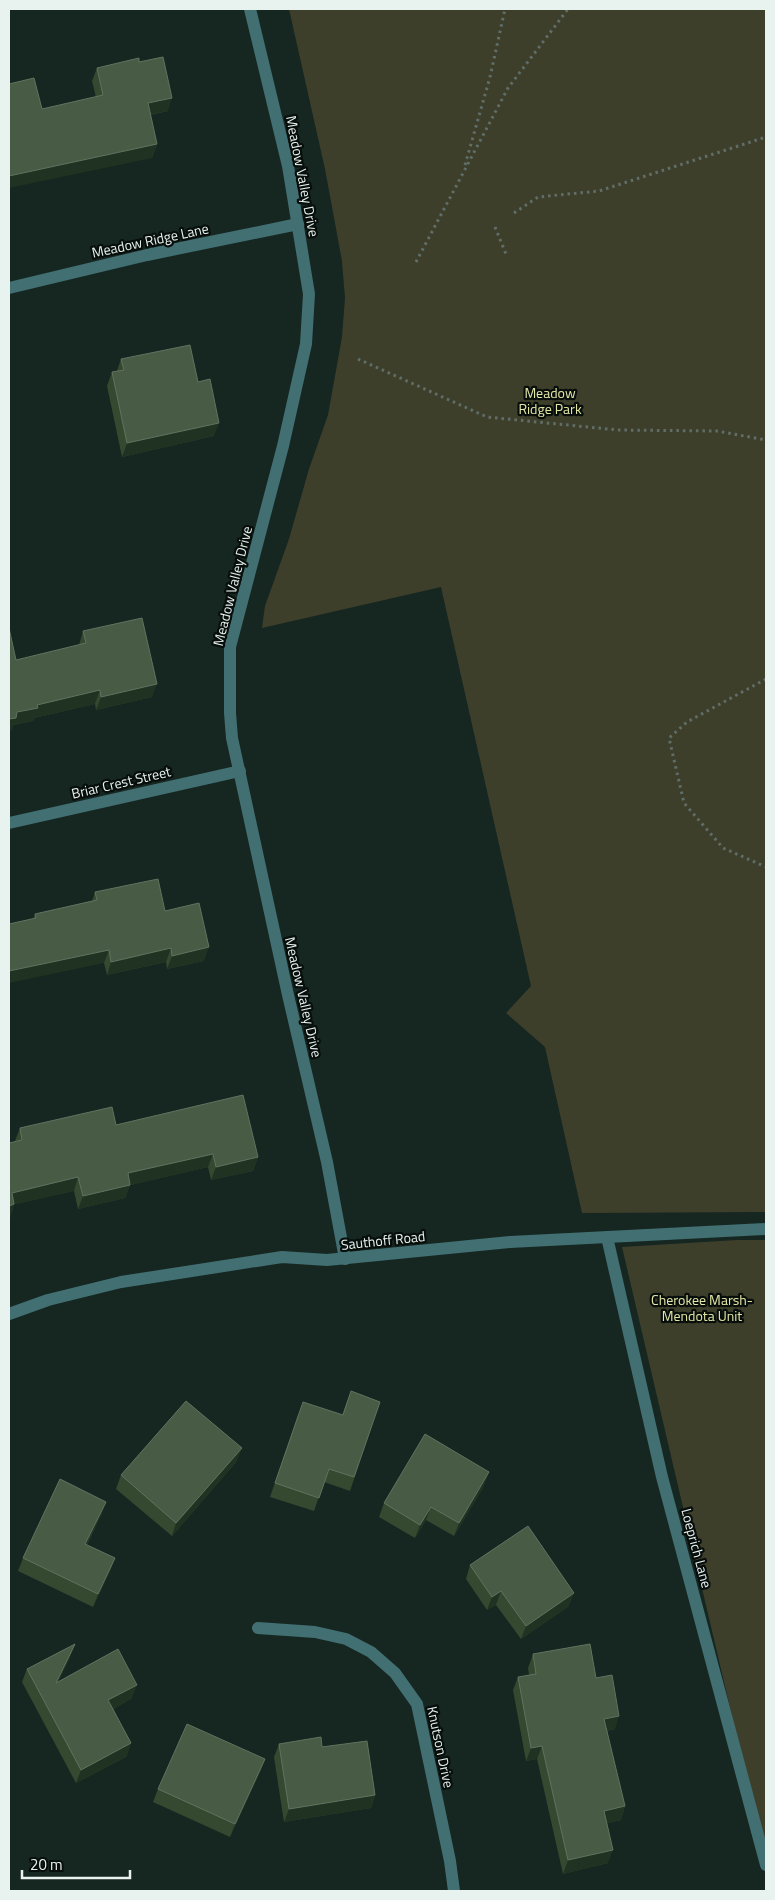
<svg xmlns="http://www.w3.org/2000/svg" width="775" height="1900" viewBox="0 0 775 1900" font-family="'Titillium Web',sans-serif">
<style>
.green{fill:#3e3f2b}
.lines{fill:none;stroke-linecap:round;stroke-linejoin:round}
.path{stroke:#606e69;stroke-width:3;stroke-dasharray:2.5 4;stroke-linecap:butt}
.minor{stroke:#416f72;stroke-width:12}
.wall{fill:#354930}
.shaded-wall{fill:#203322}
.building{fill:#485b45;stroke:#617360}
.labels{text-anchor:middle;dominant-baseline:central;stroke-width:4.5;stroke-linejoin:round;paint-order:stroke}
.street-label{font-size:14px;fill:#e8f3ef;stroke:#070e0b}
.park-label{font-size:14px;fill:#e5e7a6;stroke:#070e0b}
</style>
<rect width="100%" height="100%" fill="#162621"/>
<!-- green -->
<g class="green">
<polygon points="289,9 766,9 766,1212 582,1213 545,1047 506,1013 531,986 441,587 262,628 265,606 289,539 309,469 328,415 342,337 345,298 342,261 325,169"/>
<polygon points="737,1240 766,1240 766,1861 622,1247"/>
</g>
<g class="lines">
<!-- path -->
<g class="path">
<polyline points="465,165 490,77 505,9"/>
<polyline points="514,213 538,197 599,191 766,137"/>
<polyline points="495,227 506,254"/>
<polyline points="416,262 508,88 568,9"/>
<polyline points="358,359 487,417 618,430 717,431 766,440"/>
<polyline points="766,679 687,722 669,738 684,803 723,848 766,867"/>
</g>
<!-- minor -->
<g class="minor">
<polyline points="250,9 288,166 309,294 306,344 283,446 230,647 230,713 232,738 288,995 327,1162 345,1259"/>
<polyline points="9,288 147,255 298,224"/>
<polyline points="9,823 240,771"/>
<polyline points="607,1237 662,1477 766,1865"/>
<polyline points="9,1314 48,1300 121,1282 282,1257 327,1260 510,1242 766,1229"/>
<polyline points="258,1628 315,1632 346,1639 371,1652 395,1673 417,1704 450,1861 454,1891"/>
</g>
</g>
<!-- wall -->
<g class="wall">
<polygon points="139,62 168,111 150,115 157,144 152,158 42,109 96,97 92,81 97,68"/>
<polygon points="121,359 198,382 214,436 122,457 107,386 112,372 117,371"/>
<polygon points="83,631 152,697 96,710 95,704 34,718 33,721 13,725 11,731 16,660 79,645"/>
<polygon points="95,892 165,911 204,961 167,969 166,962 107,975 104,963 33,919 35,914 92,901"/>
<polygon points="116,1125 258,1157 253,1171 211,1180 208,1167 130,1185 125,1198 78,1209 74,1191 14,1204 10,1218 15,1141 20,1128"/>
<polygon points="351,1391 380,1402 350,1491 324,1482 314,1511 270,1497 298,1415 342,1415"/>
<polygon points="237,1461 172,1536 116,1489 121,1475"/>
<polygon points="484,1486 454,1536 426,1520 415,1538 379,1517 384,1503"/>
<polygon points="106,1502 101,1515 87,1545 115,1558 110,1571 93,1607 18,1571 23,1558"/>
<polygon points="470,1565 569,1606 521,1639 496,1605 487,1610 466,1579"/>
<polygon points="75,1644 70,1657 58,1682 132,1698 113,1709 131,1743 126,1757 76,1783 22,1682 27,1669"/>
<polygon points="533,1654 596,1678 615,1729 607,1731 625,1806 621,1820 607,1823 608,1863 563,1874 537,1759 526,1761 513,1690 518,1677 529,1675 528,1668"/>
<polygon points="279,1744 322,1747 375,1795 371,1808 284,1822 274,1757"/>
<polygon points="265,1759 260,1772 230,1837 153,1802 158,1789"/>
</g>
<!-- shaded-wall -->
<g class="shaded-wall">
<polygon points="172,98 168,111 143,116 148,103"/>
<polygon points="157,144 152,158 9,188 9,176"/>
<polygon points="219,423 214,436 122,457 127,443"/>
<polygon points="157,684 152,697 96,710 101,697"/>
<polygon points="100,690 95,704 34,718 33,721 13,725 11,731 9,731 9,719 17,712 37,705"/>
<polygon points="209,947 204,961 167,969 172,956"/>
<polygon points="171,948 166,962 107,975 111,962"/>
<polygon points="109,950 104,963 9,983 9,971"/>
<polygon points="213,1154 208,1167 123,1187 128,1173"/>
<polygon points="258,1157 253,1171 211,1180 216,1167"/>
<polygon points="78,1177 74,1191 9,1206 12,1193"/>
<polygon points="130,1185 125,1198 78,1209 83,1196"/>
<polygon points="14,1204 10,1218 9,1218 9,1206"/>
<polygon points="242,1448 237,1461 172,1536 176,1523"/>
<polygon points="489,1472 484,1486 454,1536 459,1523"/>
<polygon points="106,1502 101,1515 80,1558 85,1544"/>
<polygon points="431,1507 426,1520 415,1538 420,1525"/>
<polygon points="115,1558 110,1571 93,1607 98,1594"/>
<polygon points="501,1591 496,1605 487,1610 492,1597"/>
<polygon points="574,1593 569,1606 521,1639 526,1626"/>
<polygon points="75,1644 70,1657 51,1696 56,1683"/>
<polygon points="137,1685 132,1698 103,1714 108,1700"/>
<polygon points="619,1716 615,1729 600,1732 604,1719"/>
<polygon points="131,1743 126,1757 76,1783 81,1770"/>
<polygon points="542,1746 537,1759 526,1761 531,1748"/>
<polygon points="265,1759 260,1772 230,1837 235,1824"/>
<polygon points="375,1795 371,1808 284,1822 289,1809"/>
<polygon points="625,1806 621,1820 599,1825 604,1811"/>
<polygon points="613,1850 608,1863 563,1874 568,1860"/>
</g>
<!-- building -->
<g class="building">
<polygon points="163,57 172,98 148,103 157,144 9,176 9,84 34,78 42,109 103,95 97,68 139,58 139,62"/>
<polygon points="190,345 198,382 210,379 219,423 127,443 112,372 124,370 121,359"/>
<polygon points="142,618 157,684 101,697 100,690 37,705 38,708 17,712 16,718 9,719 9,628 16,660 86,643 83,631"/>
<polygon points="158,879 165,911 199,903 209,947 172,956 171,948 111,962 109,950 9,971 9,924 36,918 35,914 97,900 95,892"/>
<polygon points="243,1095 258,1157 216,1167 213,1154 128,1173 130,1185 83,1196 78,1177 12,1193 14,1204 9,1206 9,1143 22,1140 20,1128 112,1107 116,1125"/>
<polygon points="351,1391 380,1402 354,1477 329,1469 319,1498 275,1483 303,1402 343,1415"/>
<polygon points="186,1401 242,1448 176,1523 121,1475"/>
<polygon points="425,1434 489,1472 459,1523 431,1507 420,1525 384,1503"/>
<polygon points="60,1479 106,1502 85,1544 115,1558 98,1594 23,1558"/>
<polygon points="528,1526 574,1593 526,1626 501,1591 492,1597 470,1565"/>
<polygon points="75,1644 56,1683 118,1649 137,1685 108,1700 131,1743 81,1770 27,1669"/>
<polygon points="590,1644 596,1678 612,1675 619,1716 604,1719 625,1806 604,1811 613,1850 568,1860 542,1746 531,1748 518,1677 536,1674 533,1654"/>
<polygon points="187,1724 265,1759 235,1824 158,1789"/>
<polygon points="321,1737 322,1747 367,1741 375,1795 289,1809 279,1744"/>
</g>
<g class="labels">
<!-- street labels -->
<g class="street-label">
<text transform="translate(303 176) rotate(79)">Meadow Valley Drive</text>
<text transform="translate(150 240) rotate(-12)">Meadow Ridge Lane</text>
<text transform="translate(232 586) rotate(-76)">Meadow Valley Drive</text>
<text transform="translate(121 782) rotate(-13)">Briar Crest Street</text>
<text transform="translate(304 997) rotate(77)">Meadow Valley Drive</text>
<text transform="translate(383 1240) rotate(-6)">Sauthoff Road</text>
<text transform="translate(697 1548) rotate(75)">Loeprich Lane</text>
<text transform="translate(441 1747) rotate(78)">Knutson Drive</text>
</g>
<!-- park labels -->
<g class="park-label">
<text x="550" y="392">Meadow<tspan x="550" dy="16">Ridge Park</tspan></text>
<text x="702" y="1299">Cherokee Marsh-<tspan x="702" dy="16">Mendota Unit</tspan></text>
</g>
</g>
<!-- border -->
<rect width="775" height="1900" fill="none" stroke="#e8f3ef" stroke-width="20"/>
<!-- scale -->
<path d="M22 1870v8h108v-8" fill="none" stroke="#e8f3ef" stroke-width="2.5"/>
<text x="30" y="1870" font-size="15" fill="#e8f3ef" stroke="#070e0b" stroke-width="4" paint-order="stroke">20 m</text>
</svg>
